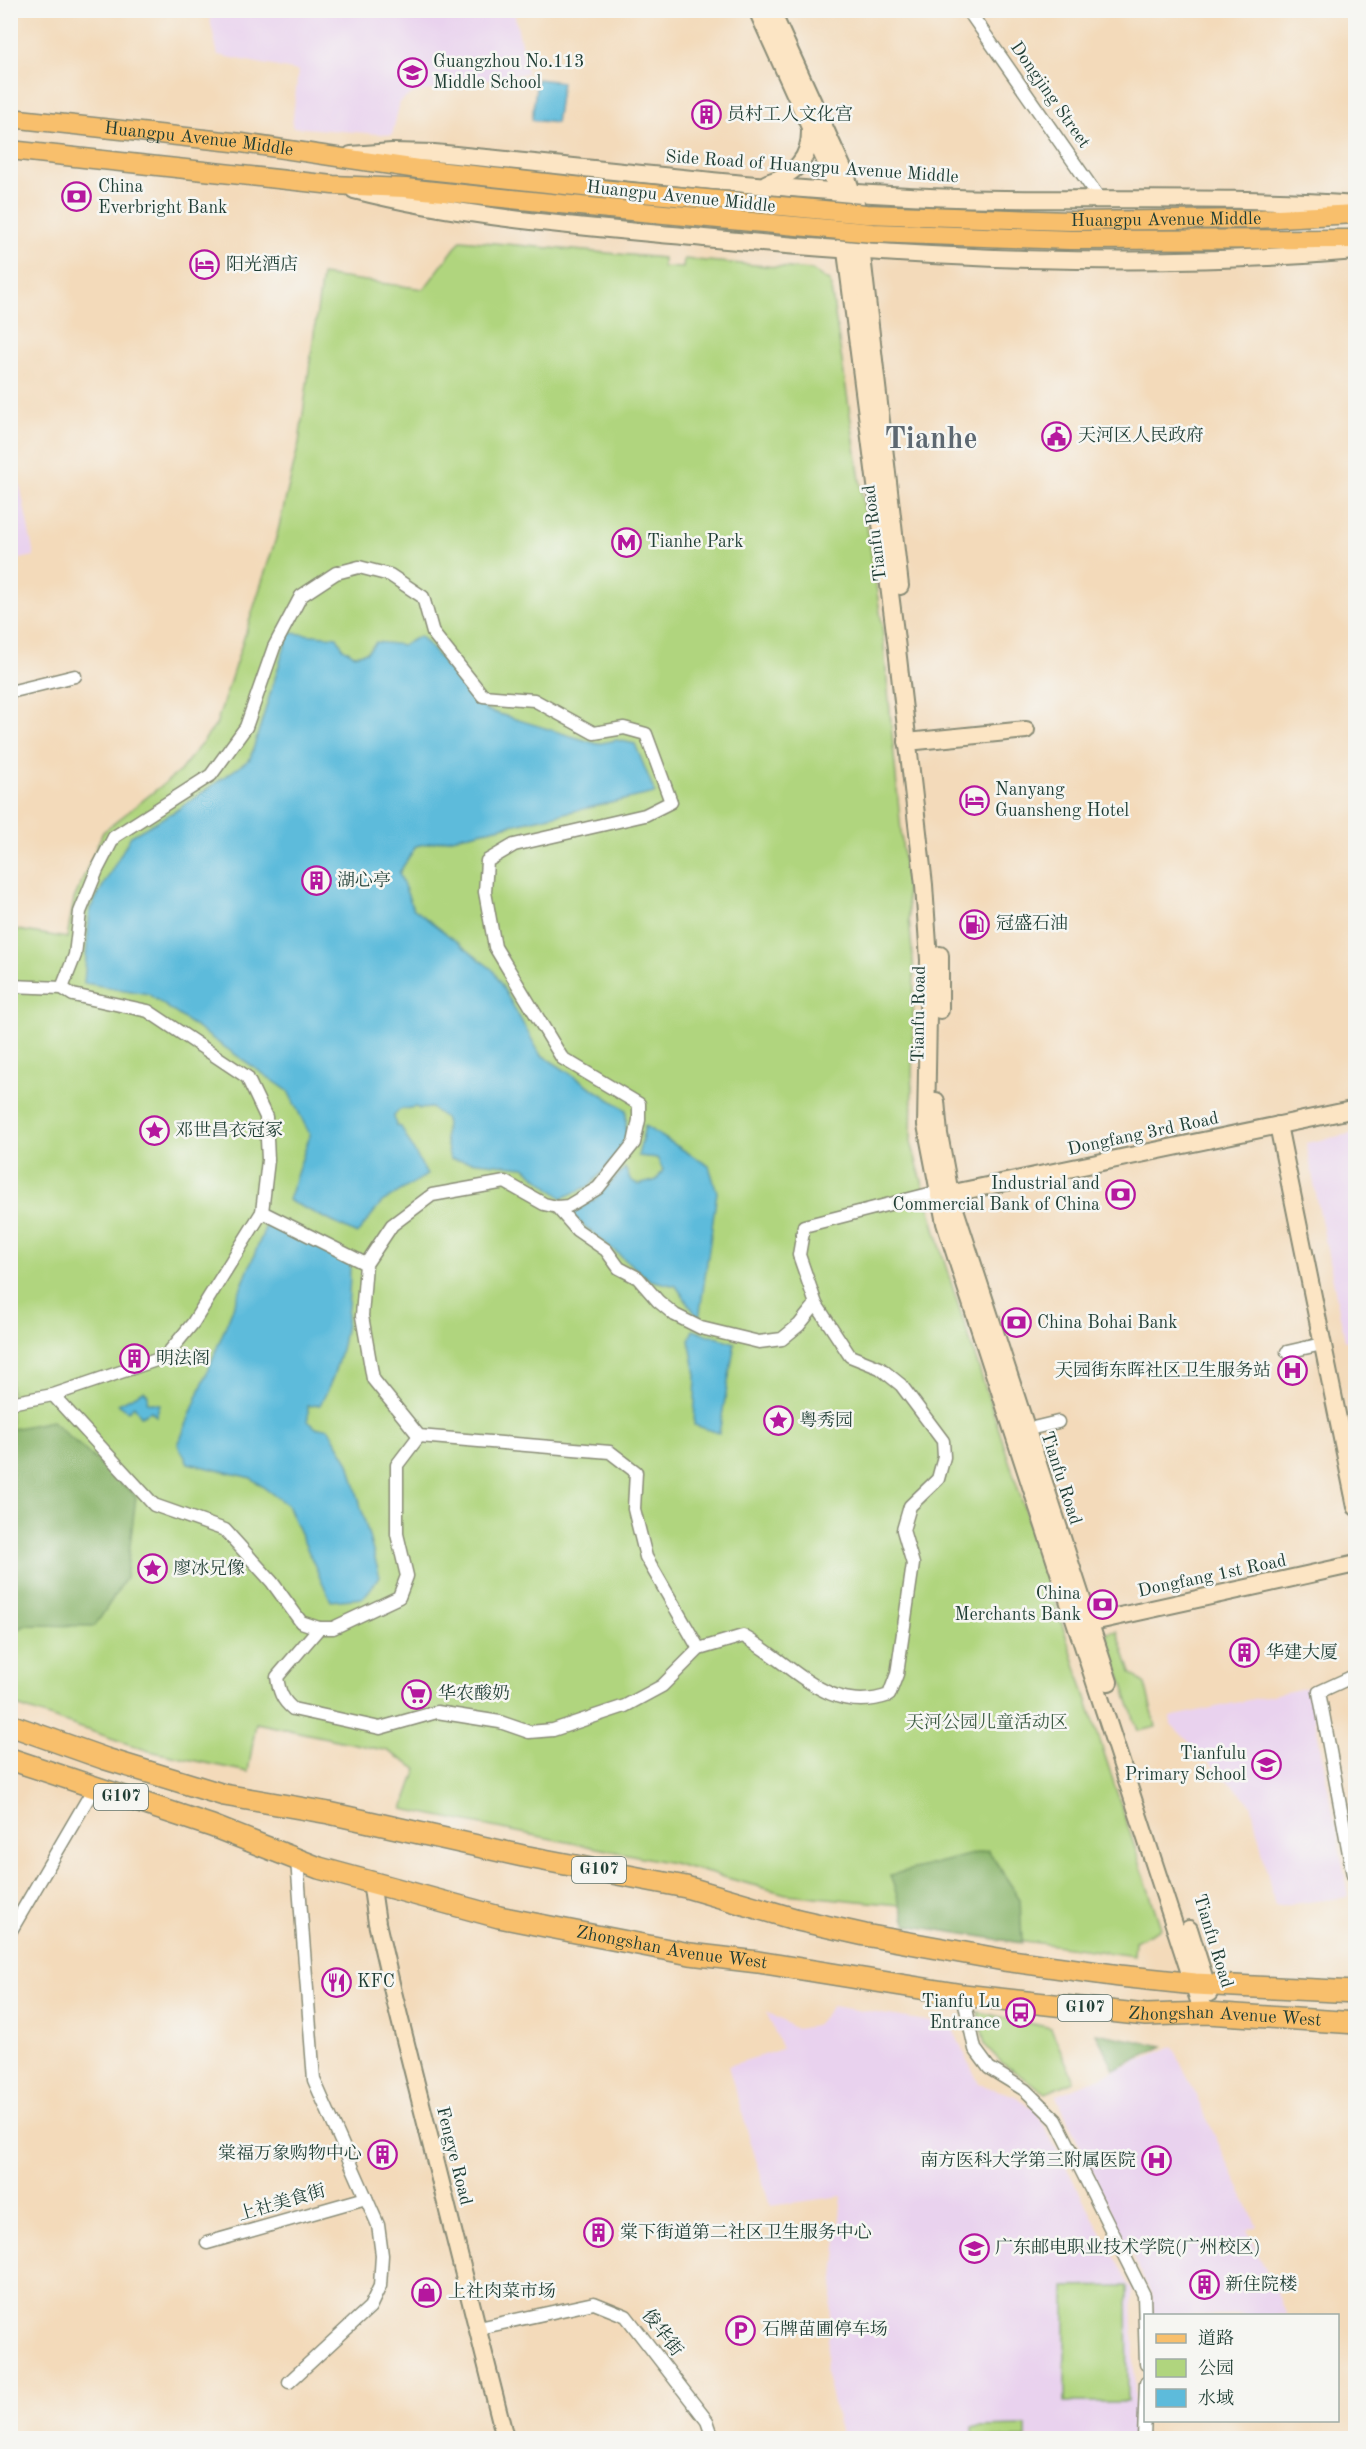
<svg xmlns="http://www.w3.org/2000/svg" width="1366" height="2449" viewBox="0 0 1366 2449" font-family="'Old Standard TT','Noto Serif SC',serif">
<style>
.built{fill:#e9d2ee}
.green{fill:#b0d57e;stroke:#688959;stroke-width:1.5}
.forest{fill:#8cb66d;stroke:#567a50;stroke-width:1.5}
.water{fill:#5dbbdb;stroke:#3e7c88;stroke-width:1.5}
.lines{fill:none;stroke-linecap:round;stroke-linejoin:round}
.street-casing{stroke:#898c77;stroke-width:15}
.secondary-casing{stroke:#898c77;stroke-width:20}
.primary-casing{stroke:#898c77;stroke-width:21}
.highway-casing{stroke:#898c77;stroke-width:24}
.street{stroke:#fff;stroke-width:12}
.secondary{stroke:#fce5c4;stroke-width:16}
.primary{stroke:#f8bf6c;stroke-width:18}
.highway{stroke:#f8bf6c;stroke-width:21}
.primary-bridge-casing{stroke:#898c77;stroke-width:21;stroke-linecap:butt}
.primary-bridge{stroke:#f8bf6c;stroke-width:18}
.labels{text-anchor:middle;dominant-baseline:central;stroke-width:5;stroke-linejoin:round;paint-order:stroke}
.shield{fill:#f6f6f2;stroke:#60746d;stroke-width:1.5}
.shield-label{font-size:16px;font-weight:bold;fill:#1f3d34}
.poi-label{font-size:18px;fill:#1f3d34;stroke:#f6f6f2;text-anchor:start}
.street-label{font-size:18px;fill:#1f3d34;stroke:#f6f6f2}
.park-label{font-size:18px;fill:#3c5b43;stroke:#f6f6f2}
.town-label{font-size:30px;font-weight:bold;fill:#5d6871;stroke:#f6f6f2}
</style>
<rect width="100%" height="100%" fill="#f6f6f2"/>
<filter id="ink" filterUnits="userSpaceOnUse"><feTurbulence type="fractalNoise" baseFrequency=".0167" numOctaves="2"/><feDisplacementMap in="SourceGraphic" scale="12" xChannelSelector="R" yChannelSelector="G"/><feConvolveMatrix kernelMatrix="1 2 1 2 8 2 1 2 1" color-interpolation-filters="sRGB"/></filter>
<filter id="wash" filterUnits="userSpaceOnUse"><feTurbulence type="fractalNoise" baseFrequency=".008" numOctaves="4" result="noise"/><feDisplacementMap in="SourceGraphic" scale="24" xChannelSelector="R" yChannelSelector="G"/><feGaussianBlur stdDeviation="1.35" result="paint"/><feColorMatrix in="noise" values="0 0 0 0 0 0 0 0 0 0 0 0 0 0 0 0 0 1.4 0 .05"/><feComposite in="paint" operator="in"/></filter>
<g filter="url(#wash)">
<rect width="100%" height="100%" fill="#f3daba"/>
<!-- built -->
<g class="built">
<polygon points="208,11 514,11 527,73 413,93 400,102 392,135 292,127 298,71 218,55"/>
<polygon points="19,480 34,556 11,561 11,482"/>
<polygon points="1355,1133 1355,1339 1345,1341 1306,1143"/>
<polygon points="1309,1687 1349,1897 1275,1906 1251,1804 1171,1724 1170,1717"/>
<polygon points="832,2006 951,2025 979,2084 1015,2096 1036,2111 1132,2290 1136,2438 842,2438 825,2372 842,2196 770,2206 728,2066 782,2049 766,2011 796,2029 815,2026"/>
<polygon points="1173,2046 1257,2226 1247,2230 1287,2315 1153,2315 1152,2296 1056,2096"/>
</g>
<!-- green -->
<g class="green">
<polygon points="461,240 663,258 663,267 683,268 684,259 812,270 830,282 882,625 914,972 911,1142 945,1264 1161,1928 1135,1941 1134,1956 907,1925 900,1905 786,1894 672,1863 403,1809 417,1769 388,1751 256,1723 248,1772 149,1751 11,1704 11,929 67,938 74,899 103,832 180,771 216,725 277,535 299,443 322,275 424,289"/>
<polygon points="1117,1631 1131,1673 1145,1684 1156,1727 1138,1731 1106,1633"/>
<polygon points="978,2012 1051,2028 1074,2081 1046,2093 1002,2063 985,2045"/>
<polygon points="1127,2286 1128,2402 1065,2402 1065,2287"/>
<polygon points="1026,2426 1026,2438 973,2438 973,2427"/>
</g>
<!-- forest -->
<g class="forest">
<polygon points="52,1421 136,1496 126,1578 95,1626 26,1625 11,1634 11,1429"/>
<polygon points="988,1850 1020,1899 1022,1943 907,1925 890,1875"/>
<polygon points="1096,2033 1163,2046 1114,2070"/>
</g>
<!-- water -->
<g class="water">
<polygon points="537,79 562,82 556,123 532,120"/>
<polygon points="289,633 337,637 343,648 354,655 367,652 376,642 403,645 420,636 486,710 597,744 617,740 635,744 655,793 416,846 399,873 413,908 493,970 540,1054 626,1110 626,1147 589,1186 562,1198 524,1167 450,1159 445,1138 446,1119 431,1108 420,1109 415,1107 399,1110 394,1116 396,1126 401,1127 427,1175 382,1202 357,1234 288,1200 310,1135 288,1091 148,994 84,983 90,909 131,836 177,810 250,759"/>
<polygon points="645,1126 709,1166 717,1192 699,1319 676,1286 650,1280 570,1214 594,1200 625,1168 630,1179 638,1185 657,1180 663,1170 657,1158 638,1156"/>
<path d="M267,1223L350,1262C350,1310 344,1363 320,1405L308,1406V1421L316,1428H328L349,1463L380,1577L363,1598L331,1601L287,1505L251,1478L188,1463L178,1445Z"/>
<polygon points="693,1330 735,1343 719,1433 694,1425 696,1375 689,1340"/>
<polygon points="144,1391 148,1395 147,1402 160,1404 156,1416 151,1411 141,1416 134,1406 128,1411 118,1404"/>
</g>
</g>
<g filter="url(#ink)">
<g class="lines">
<defs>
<g id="street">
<polyline points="968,10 1101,201"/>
<polyline points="10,692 75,676"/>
<polyline points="10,986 62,988 73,995 148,1011 247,1077 266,1117 268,1160 262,1212 193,1323 165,1357 53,1395 10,1403"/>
<polyline points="62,988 75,955 80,912 97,870 114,837 211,775 246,727 274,647 301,596 336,573 359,567 390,575 423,597 433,633 483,696 534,700 594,733 624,728 646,734 671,802 645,815 514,845 487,861 485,892 495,947 562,1058 639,1104 639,1120 634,1143 598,1188 568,1206 557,1207 544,1204 505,1182 432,1195 392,1225 366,1264 362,1316 373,1379 419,1436 610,1452 636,1472 634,1509 646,1557 699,1649"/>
<polyline points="557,1207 577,1230 606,1250 619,1268 638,1278 658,1301 675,1315 701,1328 759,1342 782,1339 799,1325 816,1304"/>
<polyline points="262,1212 366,1264"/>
<polyline points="1287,1352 1322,1344"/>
<path d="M53,1395L154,1505L225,1530L272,1582L301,1622L319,1628L277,1677C279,1691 282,1700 293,1709L380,1728L437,1712L500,1722L529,1732L553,1730L625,1706L662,1686L699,1649L743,1636C791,1662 828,1717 889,1695L897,1674L913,1564L903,1530L910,1506L938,1479L944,1457L943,1441L901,1385L880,1368L850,1356L816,1304L799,1255L804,1226L937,1192"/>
<polyline points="1025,1430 1058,1422"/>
<polyline points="319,1628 333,1628 399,1597 407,1576 397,1534 397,1465 419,1436"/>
<polyline points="1356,1675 1319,1692 1353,1875 1356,1876"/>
<polyline points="10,1932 94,1788"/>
<polyline points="963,1995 975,2049 989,2068 1025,2090 1056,2120 1144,2295 1146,2364"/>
<polyline points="207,2243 366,2198"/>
<polyline points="479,2328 594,2303 626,2316 707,2421 713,2438"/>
<polyline points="289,2382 370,2307 380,2286 382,2255 378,2225 314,2080 297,1860"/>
<polyline points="1144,2438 1146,2383"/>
</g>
<g id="secondary">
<polyline points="757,10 832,176 839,197 896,640 924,885 929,960 926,1125 945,1223 1199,2001 1207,2013"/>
<polyline points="771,10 846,175 856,204 900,586"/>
<path d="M351,155L392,152L434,153C607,169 782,192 956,198C1089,202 1223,195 1356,205"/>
<path d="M767,183C794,175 811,159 810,129"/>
<path d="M354,190C468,219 587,227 704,238C921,258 1138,270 1356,251"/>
<polyline points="907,742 1026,730"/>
<polyline points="940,955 940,1010"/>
<polyline points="936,1101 939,1134 950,1194 1109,1682"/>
<polyline points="1278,1125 1356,1507"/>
<polyline points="939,1196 1356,1109"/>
<polyline points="1079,1625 1356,1564"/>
<polyline points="371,1881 377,1923 393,1992 505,2438"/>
<polyline points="1189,1929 1209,1993"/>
</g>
<g id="primary">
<path id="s1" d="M10,118L242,143L418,169L611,190"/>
<polyline points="10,150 333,185 405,188 609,209"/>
<path id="s2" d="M1070,221L1256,219L1356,214"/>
<polyline points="1070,240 1356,239"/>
</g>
<g id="highway">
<polyline points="10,1725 106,1759 224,1795 329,1813 523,1856 686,1887 798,1920 865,1935 1004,1960 1120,1976 1195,1984 1356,1992"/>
<path id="s3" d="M10,1759L212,1826L319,1868L499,1917L591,1935L690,1954L758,1962L963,1995L1146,2015L1207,2013L1356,2023"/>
</g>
</defs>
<!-- street casing -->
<use href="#street" class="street-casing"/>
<!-- secondary casing -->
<use href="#secondary" class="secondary-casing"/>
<!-- primary casing -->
<use href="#primary" class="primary-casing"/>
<!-- highway casing -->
<use href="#highway" class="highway-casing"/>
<!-- street -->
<use href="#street" class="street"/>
<!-- secondary -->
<use href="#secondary" class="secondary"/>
<!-- primary -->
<use href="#primary" class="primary"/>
<!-- highway -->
<use href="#highway" class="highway"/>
<defs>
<g id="primary-bridge">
<polyline points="611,190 866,214 1070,221"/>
<polyline points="609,209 873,233 1070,240"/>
</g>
</defs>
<!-- primary-bridge casing -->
<use href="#primary-bridge" class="primary-bridge-casing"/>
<!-- primary-bridge -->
<use href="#primary-bridge" class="primary-bridge"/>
</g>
</g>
<!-- icons -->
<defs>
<symbol id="school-ring" viewBox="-11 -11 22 22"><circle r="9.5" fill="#f6f6f2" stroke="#b5179e" stroke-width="1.5"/><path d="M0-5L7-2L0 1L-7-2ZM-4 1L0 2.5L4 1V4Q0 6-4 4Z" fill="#b5179e"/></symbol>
<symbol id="building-ring" viewBox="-11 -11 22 22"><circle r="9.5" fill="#f6f6f2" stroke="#b5179e" stroke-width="1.5"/><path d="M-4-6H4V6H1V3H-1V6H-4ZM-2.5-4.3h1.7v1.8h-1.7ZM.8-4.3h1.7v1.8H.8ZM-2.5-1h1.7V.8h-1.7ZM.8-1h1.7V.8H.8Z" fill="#b5179e"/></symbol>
<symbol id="bank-ring" viewBox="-11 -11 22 22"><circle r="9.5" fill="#f6f6f2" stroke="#b5179e" stroke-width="1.5"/><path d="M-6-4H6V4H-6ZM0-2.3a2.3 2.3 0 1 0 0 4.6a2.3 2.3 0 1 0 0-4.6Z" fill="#b5179e"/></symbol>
<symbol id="hotel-ring" viewBox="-11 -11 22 22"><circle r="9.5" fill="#f6f6f2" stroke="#b5179e" stroke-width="1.5"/><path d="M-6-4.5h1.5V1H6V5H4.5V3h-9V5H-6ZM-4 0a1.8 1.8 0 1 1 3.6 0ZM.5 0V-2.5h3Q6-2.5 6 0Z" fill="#b5179e"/></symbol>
<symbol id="civic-ring" viewBox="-11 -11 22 22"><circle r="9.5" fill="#f6f6f2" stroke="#b5179e" stroke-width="1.5"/><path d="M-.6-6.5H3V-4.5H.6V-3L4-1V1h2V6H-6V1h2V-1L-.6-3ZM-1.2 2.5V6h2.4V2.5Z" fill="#b5179e"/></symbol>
<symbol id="metro-ring" viewBox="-11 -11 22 22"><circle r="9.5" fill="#f6f6f2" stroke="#b5179e" stroke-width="1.5"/><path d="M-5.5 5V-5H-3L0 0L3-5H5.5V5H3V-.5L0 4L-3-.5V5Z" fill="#b5179e"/></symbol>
<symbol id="fuel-ring" viewBox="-11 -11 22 22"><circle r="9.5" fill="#f6f6f2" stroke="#b5179e" stroke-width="1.5"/><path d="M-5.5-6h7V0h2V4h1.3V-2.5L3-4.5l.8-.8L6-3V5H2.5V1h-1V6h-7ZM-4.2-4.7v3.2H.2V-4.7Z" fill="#b5179e"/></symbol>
<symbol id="sight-ring" viewBox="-11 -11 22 22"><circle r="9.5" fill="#f6f6f2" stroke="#b5179e" stroke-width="1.5"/><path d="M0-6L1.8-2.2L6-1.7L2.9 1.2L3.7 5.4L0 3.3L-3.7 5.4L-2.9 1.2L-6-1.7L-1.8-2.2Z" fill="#b5179e"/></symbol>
<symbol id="hospital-ring" viewBox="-11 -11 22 22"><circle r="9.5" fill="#f6f6f2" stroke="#b5179e" stroke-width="1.5"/><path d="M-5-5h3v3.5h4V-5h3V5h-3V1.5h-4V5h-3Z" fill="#b5179e"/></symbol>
<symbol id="supermarket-ring" viewBox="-11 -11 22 22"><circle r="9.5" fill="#f6f6f2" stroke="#b5179e" stroke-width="1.5"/><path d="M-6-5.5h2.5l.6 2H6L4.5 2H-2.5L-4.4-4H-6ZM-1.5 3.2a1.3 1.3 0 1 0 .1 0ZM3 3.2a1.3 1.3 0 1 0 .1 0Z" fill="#b5179e"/></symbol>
<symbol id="restaurant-ring" viewBox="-11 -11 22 22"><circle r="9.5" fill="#f6f6f2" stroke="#b5179e" stroke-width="1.5"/><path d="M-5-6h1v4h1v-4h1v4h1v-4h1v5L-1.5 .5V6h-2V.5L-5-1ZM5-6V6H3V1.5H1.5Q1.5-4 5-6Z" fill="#b5179e"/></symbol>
<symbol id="bus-ring" viewBox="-11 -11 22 22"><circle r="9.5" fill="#f6f6f2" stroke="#b5179e" stroke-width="1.5"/><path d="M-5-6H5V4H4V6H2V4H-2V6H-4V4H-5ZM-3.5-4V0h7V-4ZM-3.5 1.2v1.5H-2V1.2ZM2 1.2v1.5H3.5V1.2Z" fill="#b5179e"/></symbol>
<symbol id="university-ring" viewBox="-11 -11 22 22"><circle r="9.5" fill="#f6f6f2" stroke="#b5179e" stroke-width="1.5"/><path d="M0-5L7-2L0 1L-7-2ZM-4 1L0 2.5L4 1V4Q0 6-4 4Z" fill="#b5179e"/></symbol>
<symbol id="shop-ring" viewBox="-11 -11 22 22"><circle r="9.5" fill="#f6f6f2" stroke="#b5179e" stroke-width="1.5"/><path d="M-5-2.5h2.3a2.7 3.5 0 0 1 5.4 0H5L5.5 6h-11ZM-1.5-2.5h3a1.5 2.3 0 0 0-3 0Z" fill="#b5179e"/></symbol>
<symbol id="parking-ring" viewBox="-11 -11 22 22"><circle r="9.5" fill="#f6f6f2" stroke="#b5179e" stroke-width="1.5"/><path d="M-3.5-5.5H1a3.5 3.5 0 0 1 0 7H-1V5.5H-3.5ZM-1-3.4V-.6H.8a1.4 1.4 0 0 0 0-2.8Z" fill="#b5179e"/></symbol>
</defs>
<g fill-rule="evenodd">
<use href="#school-ring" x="396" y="56" width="33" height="33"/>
<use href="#building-ring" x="690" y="98" width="33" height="33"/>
<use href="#bank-ring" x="60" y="180" width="33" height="33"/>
<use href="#hotel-ring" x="188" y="248" width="33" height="33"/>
<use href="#civic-ring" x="1040" y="420" width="33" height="33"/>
<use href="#metro-ring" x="610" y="526" width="33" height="33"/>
<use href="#hotel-ring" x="958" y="784" width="33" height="33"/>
<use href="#building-ring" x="300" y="864" width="33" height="33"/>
<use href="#fuel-ring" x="958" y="908" width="33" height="33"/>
<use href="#sight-ring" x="138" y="1114" width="33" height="33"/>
<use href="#bank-ring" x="1104" y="1178" width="33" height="33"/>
<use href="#bank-ring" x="1000" y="1306" width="33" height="33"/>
<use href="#building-ring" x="118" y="1342" width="33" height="33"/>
<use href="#hospital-ring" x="1276" y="1354" width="33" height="33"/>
<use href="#sight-ring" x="762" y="1404" width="33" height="33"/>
<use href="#sight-ring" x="136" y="1552" width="33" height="33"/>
<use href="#bank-ring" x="1086" y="1588" width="33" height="33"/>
<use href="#building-ring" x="1228" y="1636" width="33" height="33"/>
<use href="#supermarket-ring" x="400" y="1678" width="33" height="33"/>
<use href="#school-ring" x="1250" y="1748" width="33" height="33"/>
<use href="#restaurant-ring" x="320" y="1966" width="33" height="33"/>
<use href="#bus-ring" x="1004" y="1996" width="33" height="33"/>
<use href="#building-ring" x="366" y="2138" width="33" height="33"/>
<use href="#hospital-ring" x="1140" y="2144" width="33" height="33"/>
<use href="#building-ring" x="582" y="2216" width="33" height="33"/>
<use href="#university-ring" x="958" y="2232" width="33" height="33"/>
<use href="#building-ring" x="1188" y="2268" width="33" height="33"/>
<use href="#shop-ring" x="410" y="2276" width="33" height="33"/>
<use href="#parking-ring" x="724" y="2314" width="33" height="33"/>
</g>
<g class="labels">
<!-- shield labels -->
<g class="shield">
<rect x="94" y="1784" width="54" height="26" rx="4.5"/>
<rect x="572" y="1857" width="54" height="26" rx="4.5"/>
<rect x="1058" y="1995" width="54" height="26" rx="4.5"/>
</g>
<g class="shield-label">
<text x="121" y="1797">G107</text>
<text x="599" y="1870">G107</text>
<text x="1085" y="2008">G107</text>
</g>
<!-- poi labels -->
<g class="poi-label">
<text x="433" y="62">Guangzhou No.113<tspan x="433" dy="21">Middle School</tspan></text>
<text x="727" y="115">员村工人文化宫</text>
<text x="98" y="187">China<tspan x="98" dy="21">Everbright Bank</tspan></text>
<text x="226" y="265">阳光酒店</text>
<text x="1078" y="436">天河区人民政府</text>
<text x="647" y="542">Tianhe Park</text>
<text x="995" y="790">Nanyang<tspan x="995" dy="21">Guansheng Hotel</tspan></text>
<text x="337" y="881">湖心亭</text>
<text x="996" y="924">冠盛石油</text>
<text x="175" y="1131">邓世昌衣冠冢</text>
<text x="1100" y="1184" text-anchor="end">Industrial and<tspan x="1100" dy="21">Commercial Bank of China</tspan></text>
<text x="1037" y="1323">China Bohai Bank</text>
<text x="156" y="1359">明法阁</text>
<text x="1271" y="1371" text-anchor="end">天园街东晖社区卫生服务站</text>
<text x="799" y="1421">粤秀园</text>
<text x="173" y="1569">廖冰兄像</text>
<text x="1081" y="1594" text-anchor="end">China<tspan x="1081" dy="21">Merchants Bank</tspan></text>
<text x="1266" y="1653">华建大厦</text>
<text x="438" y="1694">华农酸奶</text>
<text x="1246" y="1754" text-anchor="end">Tianfulu<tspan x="1246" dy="21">Primary School</tspan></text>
<text x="357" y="1982">KFC</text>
<text x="1000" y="2002" text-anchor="end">Tianfu Lu<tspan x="1000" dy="21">Entrance</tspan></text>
<text x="362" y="2154" text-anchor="end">棠福万象购物中心</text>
<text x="1136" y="2161" text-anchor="end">南方医科大学第三附属医院</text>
<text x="620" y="2233">棠下街道第二社区卫生服务中心</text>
<text x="995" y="2248">广东邮电职业技术学院(广州校区)</text>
<text x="1225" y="2285">新住院楼</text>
<text x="448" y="2292">上社肉菜市场</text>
<text x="762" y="2330">石牌苗圃停车场</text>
</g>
<!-- street labels -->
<g class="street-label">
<text transform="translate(1050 95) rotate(55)">Dongjing Street</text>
<text stroke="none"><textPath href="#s1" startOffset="190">Huangpu Avenue Middle</textPath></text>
<text transform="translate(812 167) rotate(4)">Side Road of Huangpu Avenue Middle</text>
<text transform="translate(681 197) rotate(6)">Huangpu Avenue Middle</text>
<text stroke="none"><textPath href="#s2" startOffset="96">Huangpu Avenue Middle</textPath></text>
<text transform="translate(875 533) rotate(-97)">Tianfu Road</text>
<text transform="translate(919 1014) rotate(-89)">Tianfu Road</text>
<text transform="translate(1143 1134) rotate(-12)">Dongfang 3rd Road</text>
<text transform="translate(1061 1478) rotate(72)">Tianfu Road</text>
<text transform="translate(1212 1576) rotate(-12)">Dongfang 1st Road</text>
<text transform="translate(1213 1941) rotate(73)">Tianfu Road</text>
<text stroke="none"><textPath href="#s3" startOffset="690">Zhongshan Avenue West</textPath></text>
<text stroke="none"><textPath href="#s3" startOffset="1248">Zhongshan Avenue West</textPath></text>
<text transform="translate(454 2156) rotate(76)">Fengye Road</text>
<text transform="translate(282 2203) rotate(-16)">上社美食街</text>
<text transform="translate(662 2333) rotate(52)">俊华街</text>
</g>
<!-- park labels -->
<g class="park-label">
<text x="987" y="1723">天河公园儿童活动区</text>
</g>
<!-- town labels -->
<g class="town-label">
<text x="931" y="440">Tianhe</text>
</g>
</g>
<!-- margin -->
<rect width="1366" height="2449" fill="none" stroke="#f6f6f2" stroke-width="36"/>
<!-- legend -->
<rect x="1144" y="2314" width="195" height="108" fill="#f6f6f2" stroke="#a0aca6" stroke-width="1.5"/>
<rect x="1156" y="2334" width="30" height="9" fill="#f8bf6c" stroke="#a0aca6" stroke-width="1.5"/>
<text x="1198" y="2344" font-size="18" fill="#1f3d34">道路</text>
<rect x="1156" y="2359" width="30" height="18" fill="#b0d57e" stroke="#a0aca6" stroke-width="1.5"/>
<text x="1198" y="2374" font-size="18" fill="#1f3d34">公园</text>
<rect x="1156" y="2389" width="30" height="18" fill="#5dbbdb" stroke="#a0aca6" stroke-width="1.5"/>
<text x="1198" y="2404" font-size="18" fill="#1f3d34">水域</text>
</svg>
